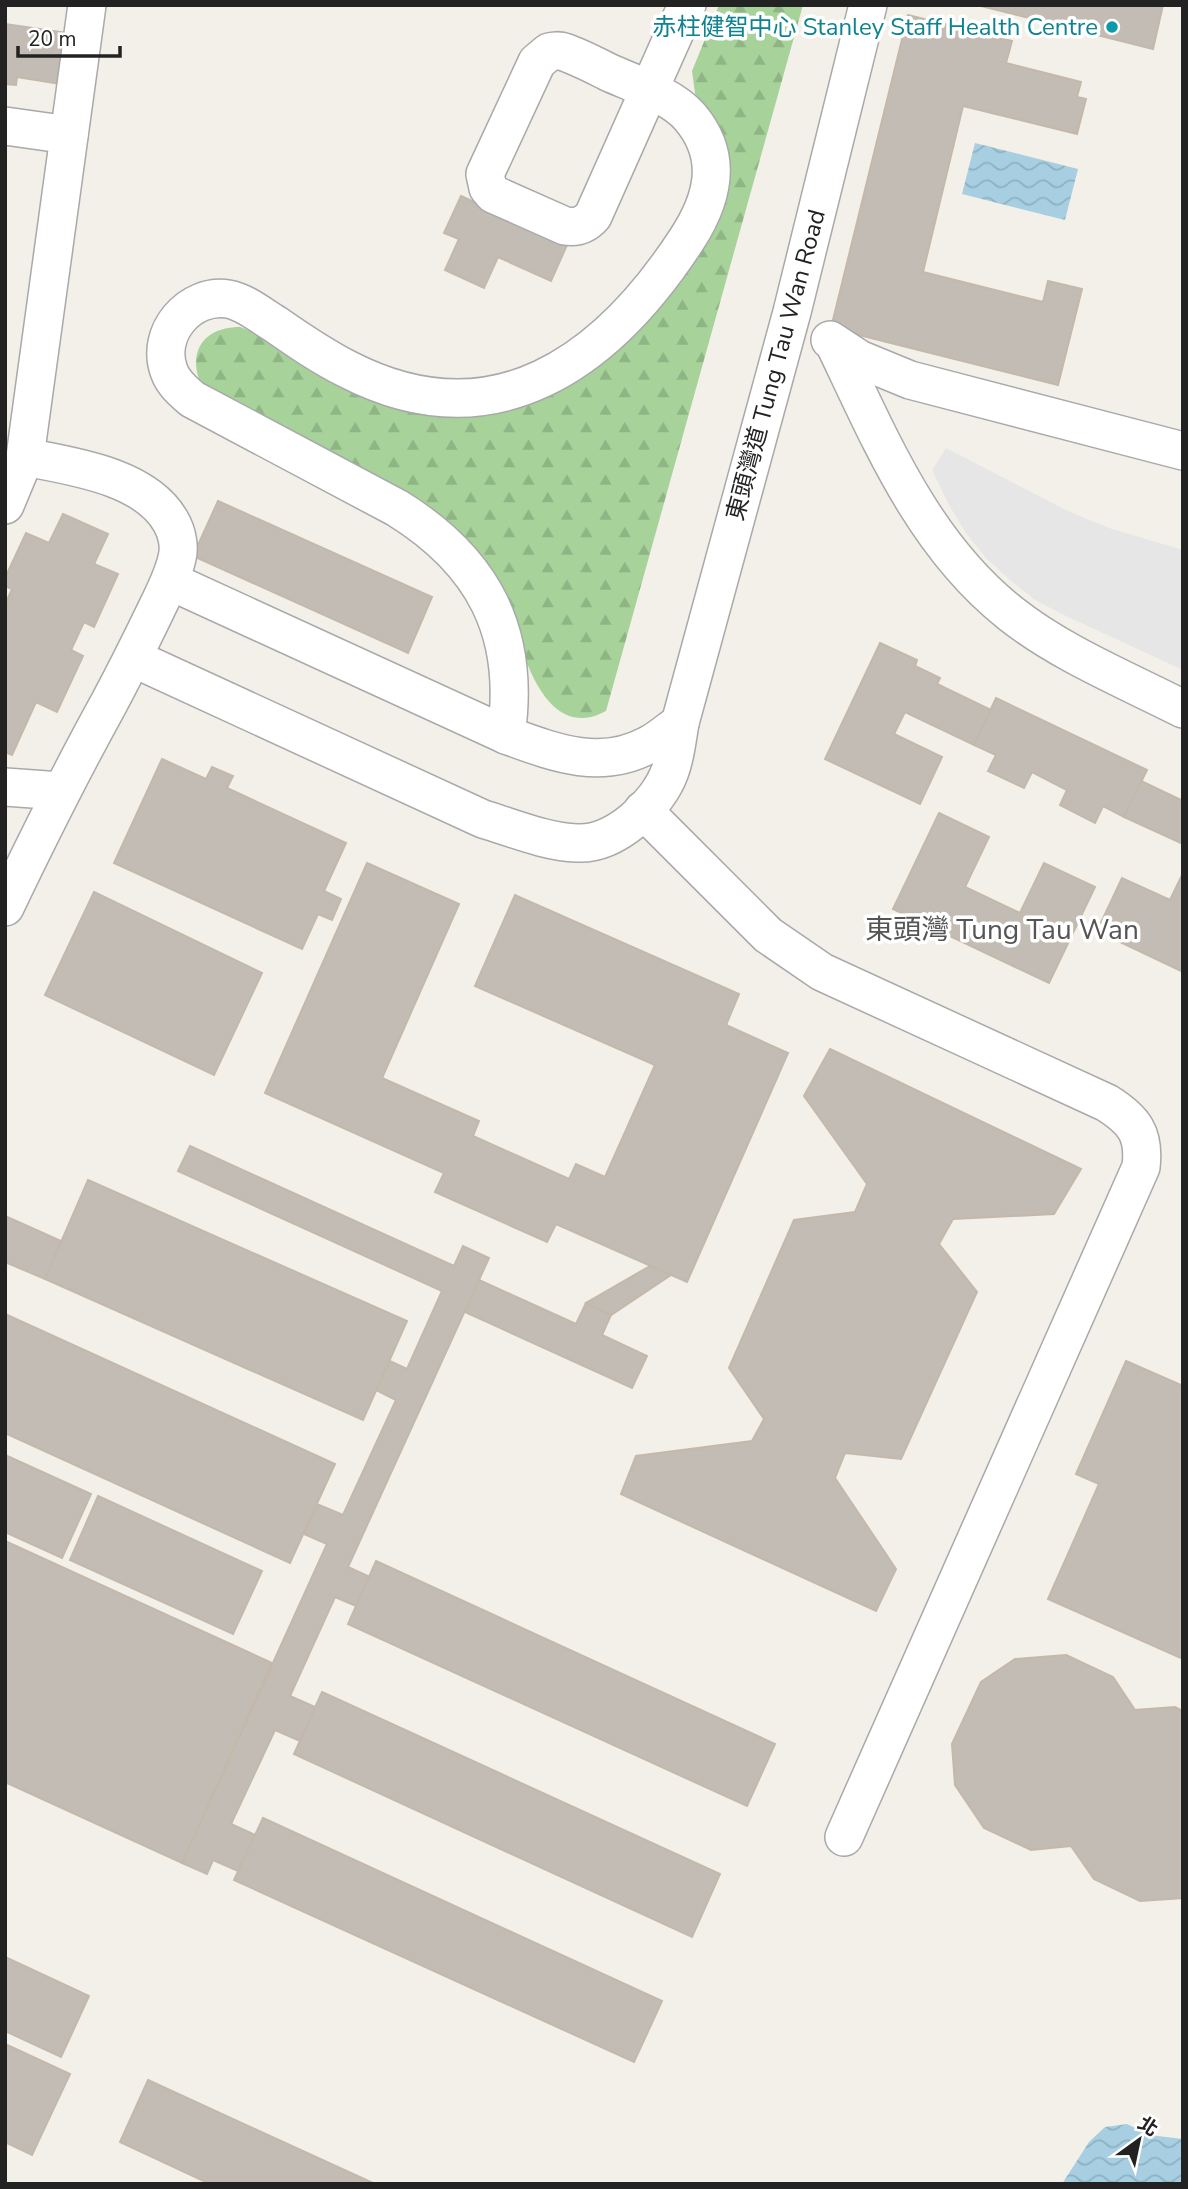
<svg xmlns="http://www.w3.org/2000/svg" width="1188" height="2189" viewBox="0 0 1188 2189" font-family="'Nunito Sans','Noto Sans TC',sans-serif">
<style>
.forest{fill:url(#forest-firs)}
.parking{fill:#e6e6e6}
.water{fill:url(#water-waves)}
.building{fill:#c3bcb4;stroke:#c4b8aa;stroke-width:2}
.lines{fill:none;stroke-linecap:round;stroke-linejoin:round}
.minor-casing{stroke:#a9a9a9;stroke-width:40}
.minor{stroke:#fff;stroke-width:37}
.culture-dot{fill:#0f9aa8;stroke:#fff;stroke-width:2.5}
.labels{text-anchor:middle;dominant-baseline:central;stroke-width:7;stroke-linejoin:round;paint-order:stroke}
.culture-label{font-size:24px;fill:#0d838f;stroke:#fff;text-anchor:end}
.street-label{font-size:24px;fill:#222;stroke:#fff}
.quarter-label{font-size:28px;fill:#555;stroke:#fff}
</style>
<defs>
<pattern id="forest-firs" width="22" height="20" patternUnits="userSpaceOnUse" patternTransform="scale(1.75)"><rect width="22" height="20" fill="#a7d39b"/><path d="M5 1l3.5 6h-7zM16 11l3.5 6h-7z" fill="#8fb585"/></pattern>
<pattern id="water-waves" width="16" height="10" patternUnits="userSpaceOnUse" patternTransform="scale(1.75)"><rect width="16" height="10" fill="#a7cfe1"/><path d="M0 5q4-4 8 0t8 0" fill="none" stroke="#8fb1c1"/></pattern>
</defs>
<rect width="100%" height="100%" fill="#f2f0e8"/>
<!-- forest -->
<path class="forest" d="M719,5H803L606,711C601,713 596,716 591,717C540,728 521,646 510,612L203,389C186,355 201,327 240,327L480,412L691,261L696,100L692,71Z"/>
<!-- parking -->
<polygon class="parking" points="946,448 1068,511 1109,528 1183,550 1183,670 1064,615 1035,600 1010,580 986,558 966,533 949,505 932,470"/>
<!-- water -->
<g class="water">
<polygon points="975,143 1078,169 1065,220 962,194"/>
<polygon points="1127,2124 1149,2135 1183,2139 1183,2184 1062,2184 1089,2142 1105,2127"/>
</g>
<!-- building -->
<g class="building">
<polygon points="977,5 1163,5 1153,49"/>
<polygon points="908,15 1012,41 1006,63 1081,82 1077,97 1086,99 1077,134 963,106 923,272 1043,302 1048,281 1082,289 1058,385 831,328"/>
<polygon points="5,24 68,33 61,84 17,77 16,85 5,84"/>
<polygon points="461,196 567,245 551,281 498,257 484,288 445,270 459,239 444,233"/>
<polygon points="218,501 432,597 408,653 193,556"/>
<polygon points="63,514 108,534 94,564 118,574 94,627 84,622 71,650 83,656 57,712 36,702 12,755 5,752 5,605 12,589 5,586 5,578 26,533 49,543"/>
<polygon points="880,643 917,660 915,666 940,678 937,684 991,710 974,745 905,712 894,734 942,757 920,804 825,759"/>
<polygon points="996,698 1147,770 1124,817 1103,806 1095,823 1060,805 1067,790 1032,772 1024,788 988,771 996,755 974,745"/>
<polygon points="162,759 206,779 212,767 233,776 227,788 346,843 324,891 341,899 332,920 318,914 302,949 114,863"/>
<polygon points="1141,781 1183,801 1183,844 1124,817"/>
<polygon points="939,813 989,837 965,887 1020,913 1044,863 1095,887 1049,983 893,909"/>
<polygon points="367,863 459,904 382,1078 479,1121 473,1136 569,1179 576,1164 605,1177 655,1065 475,986 515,895 739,994 726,1025 788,1053 687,1282 556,1224 547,1242 435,1192 444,1173 265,1093"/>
<polygon points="1183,873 1183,972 1097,931 1122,878 1170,900"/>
<polygon points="94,892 262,973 214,1075 45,995"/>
<polygon points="830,1049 1081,1169 1054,1214 953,1219 939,1244 977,1292 901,1459 845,1453 835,1478 896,1569 876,1611 621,1494 636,1456 752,1441 764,1419 729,1368 794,1220 855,1212 867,1184 804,1096"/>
<polygon points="190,1146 454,1266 463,1246 489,1258 348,1567 370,1577 356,1606 335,1597 290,1696 315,1707 300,1741 275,1730 231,1824 255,1835 238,1871 213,1860 207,1874 182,1863 327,1544 304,1534 317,1504 343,1515 396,1400 376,1390 390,1361 407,1369 442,1291 178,1171"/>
<polygon points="88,1180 407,1321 363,1420 45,1279"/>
<polygon points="5,1216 61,1241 45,1279 5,1262"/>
<polygon points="650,1266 671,1275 611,1315 586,1303"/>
<polygon points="479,1280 576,1324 586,1303 611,1315 602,1335 647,1356 632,1388 465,1312"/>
<polygon points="5,1314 335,1464 290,1563 5,1433"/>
<polygon points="1126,1361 1183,1386 1183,1659 1048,1599 1099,1484 1076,1474"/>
<polygon points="5,1455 91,1494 62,1558 5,1532"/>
<polygon points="98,1496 262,1571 233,1634 70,1560"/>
<polygon points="5,1541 272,1663 182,1863 5,1782"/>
<polygon points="376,1561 775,1744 747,1806 348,1624"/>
<polygon points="1066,1655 1113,1677 1135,1710 1175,1707 1183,1711 1183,1898 1140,1901 1094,1879 1071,1846 1031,1850 984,1828 955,1785 952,1744 981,1682 1015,1659"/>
<polygon points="322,1692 720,1874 692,1937 294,1754"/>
<polygon points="263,1818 662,2001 634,2062 234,1880"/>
<polygon points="5,1957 89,1996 61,2057 5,2031"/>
<polygon points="5,2044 70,2074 32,2155 5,2142"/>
<polygon points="148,2080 375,2184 210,2184 120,2142"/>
</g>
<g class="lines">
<defs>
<g id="minor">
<polyline points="5,126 69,135"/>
<polyline points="830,340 859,359 910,380 1183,451"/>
<path d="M834,343C881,441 923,544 1010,613C1060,653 1126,680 1183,709"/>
<polyline points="5,505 25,457 87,5"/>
<path d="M170,581L506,735C553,752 600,771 648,745C659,740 669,730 680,723"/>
<path d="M133,658L483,819C513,828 546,842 577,843C615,845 658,805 670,771C676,755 677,739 680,723L792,312L868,5"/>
<path d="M506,735C521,633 484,562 397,508L192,399C183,391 173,383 169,371C155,333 190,293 228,299C245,302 260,315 275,324C298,340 321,356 347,369C494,445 607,362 687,239C713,199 724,157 690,117C671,95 634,84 608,72C594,65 579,57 564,52C559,50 554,51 549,52L537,62L485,174L488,188L493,194L565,226C577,228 585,225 593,216L687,5"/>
<polyline points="5,787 61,791"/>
<path d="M643,810L768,935L822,972L1107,1103C1134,1120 1145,1134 1141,1167L844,1837"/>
<path d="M5,907C38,838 72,770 109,703C125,673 140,643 155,612C163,595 173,577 177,558C180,547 177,532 171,522C146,476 71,466 25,457"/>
</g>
</defs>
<!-- minor casing -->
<use href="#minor" class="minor-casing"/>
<!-- minor -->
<use href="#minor" class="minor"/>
</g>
<!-- markers -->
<circle class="culture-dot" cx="1112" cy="27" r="7"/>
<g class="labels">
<!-- culture labels -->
<g class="culture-label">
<text x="1098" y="27">赤柱健智中心 Stanley Staff Health Centre</text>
</g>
<!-- street labels -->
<g class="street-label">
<text transform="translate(776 365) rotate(-75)">東頭灣道 Tung Tau Wan Road</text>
</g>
<!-- quarter labels -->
<g class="quarter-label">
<text x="1002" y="930">東頭灣 Tung Tau Wan</text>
</g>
</g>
<!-- border -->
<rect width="1188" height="2189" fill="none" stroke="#222222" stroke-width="14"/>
<!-- north arrow -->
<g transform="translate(1139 2140) rotate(33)" stroke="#ffffff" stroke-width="5" paint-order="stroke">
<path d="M0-5L12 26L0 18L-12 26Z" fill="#222222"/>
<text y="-10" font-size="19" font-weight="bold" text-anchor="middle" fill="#222222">北</text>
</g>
<!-- scale -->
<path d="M18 46v10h102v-10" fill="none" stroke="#222222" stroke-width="3.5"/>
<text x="28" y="46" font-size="21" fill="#222222" stroke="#ffffff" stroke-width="5" paint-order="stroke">20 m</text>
</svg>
